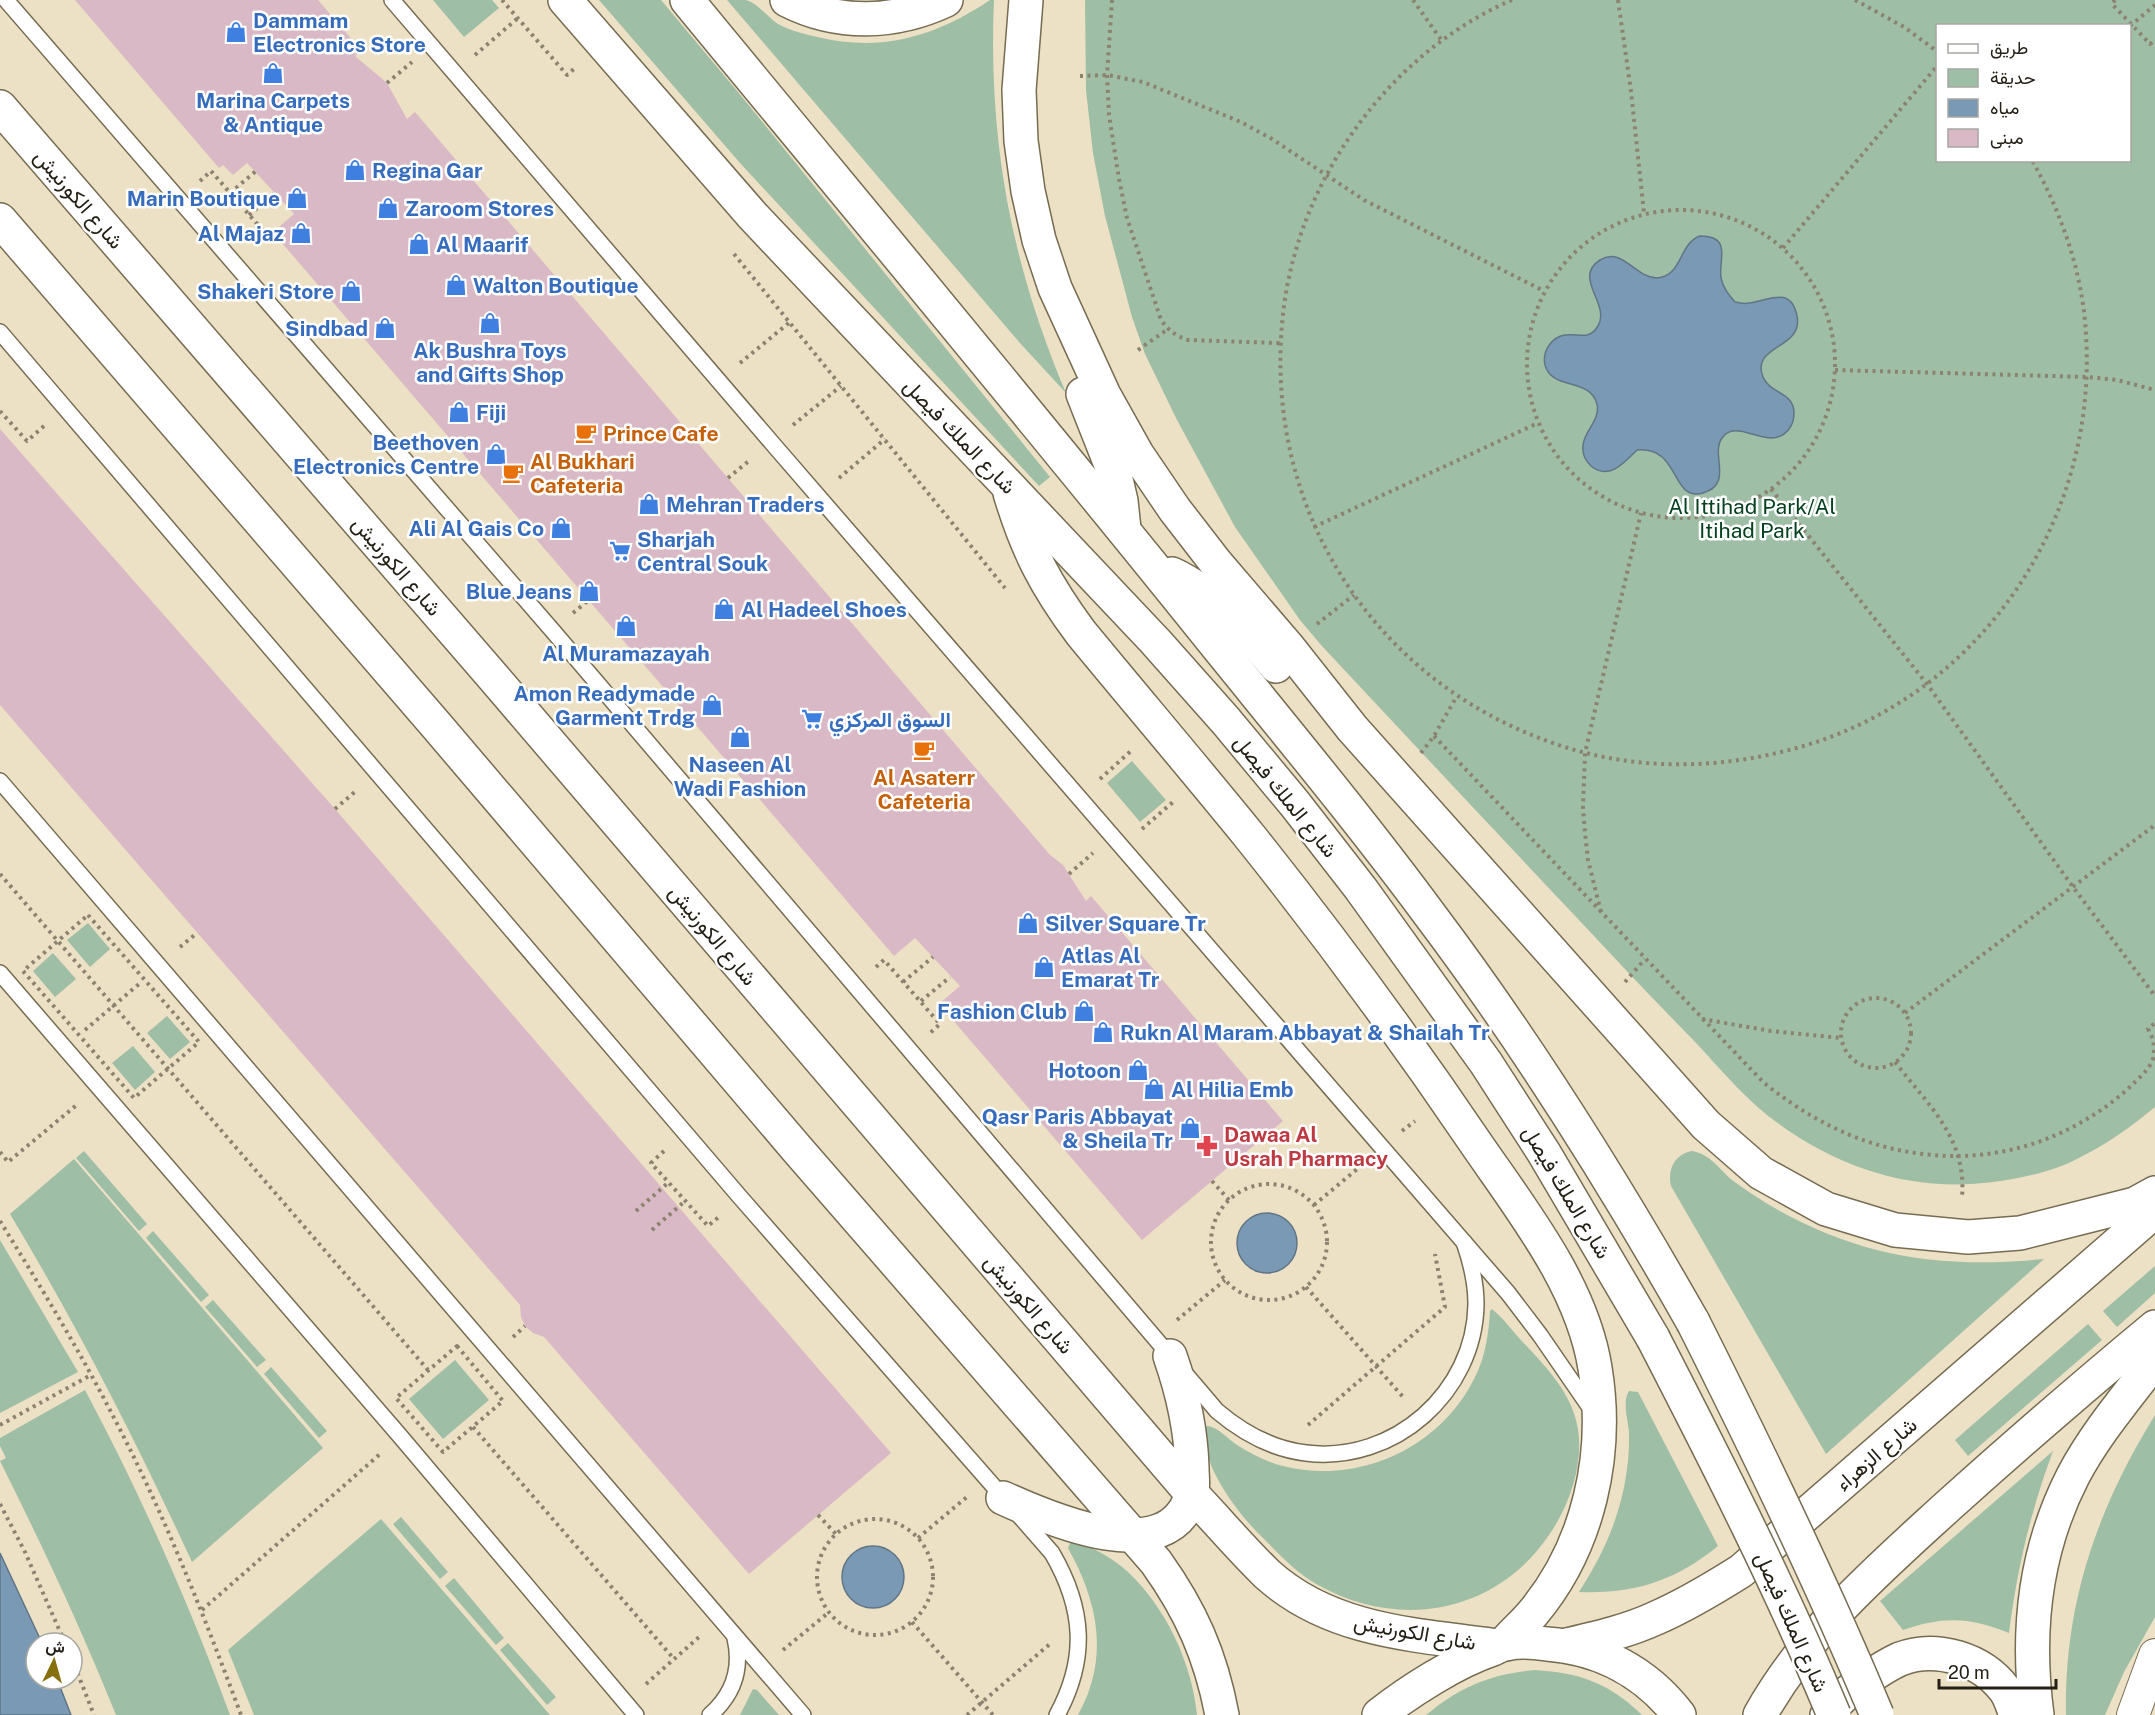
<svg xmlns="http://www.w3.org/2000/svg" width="2155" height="1715" viewBox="0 0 2155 1715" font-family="'Public Sans',Vazirmatn,sans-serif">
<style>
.green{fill:#9fbea6;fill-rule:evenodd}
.water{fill:#7a99b5;stroke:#607585;stroke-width:1.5}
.building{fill:#d9b9c5}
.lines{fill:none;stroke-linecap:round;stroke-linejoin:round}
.lane-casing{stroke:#766c52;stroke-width:18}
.street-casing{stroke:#766c52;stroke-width:34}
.secondary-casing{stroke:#766c52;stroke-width:36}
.primary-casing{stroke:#766c52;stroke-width:36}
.path{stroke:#8b836f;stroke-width:4;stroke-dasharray:3 4.5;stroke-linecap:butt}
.lane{stroke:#fff;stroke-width:15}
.street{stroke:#fff;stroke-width:32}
.secondary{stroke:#fff;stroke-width:33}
.primary{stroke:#fff;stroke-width:33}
.primary-bridge-casing{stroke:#766c52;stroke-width:36;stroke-linecap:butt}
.primary-bridge{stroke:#fff;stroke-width:33}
.labels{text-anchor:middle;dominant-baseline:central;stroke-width:5;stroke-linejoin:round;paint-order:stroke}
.shop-label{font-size:21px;font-weight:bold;fill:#366cbe;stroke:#fff;text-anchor:start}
.street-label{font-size:21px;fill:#242015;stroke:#fff}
.food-label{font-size:21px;font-weight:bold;fill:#c56008;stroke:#fff;text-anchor:start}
.park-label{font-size:21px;fill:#04411e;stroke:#fff}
.health-label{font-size:21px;font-weight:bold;fill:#be3a42;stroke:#fff;text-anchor:start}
</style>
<rect width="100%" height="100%" fill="#ede1c5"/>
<!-- green -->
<g class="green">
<polygon points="433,0 492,0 499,8 464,37"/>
<polygon points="599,0 661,0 738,92 1050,477 1039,486 740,163"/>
<path d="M727,0C733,0 740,0 745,0C757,2 768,18 778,24C791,31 807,35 822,38C885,52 938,35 990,0H994C988,141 1011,263 1066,393L1019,342Z"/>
<path d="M1085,0H2155V1107C2131,1127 2107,1144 2079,1158C2060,1168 2039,1174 2018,1178C1931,1196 1851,1176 1779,1124C1748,1102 1723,1072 1698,1045C1658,1004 1618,962 1579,920C1493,829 1407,737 1321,645L1300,620L1235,527L1177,420L1145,354L1132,317L1105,216L1093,153L1086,90ZM1938,26H2130V160H1938Z"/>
<polygon points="1132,761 1166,800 1140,822 1107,783"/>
<polygon points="88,923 110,949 90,967 67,940"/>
<polygon points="53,953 76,979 55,997 33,971"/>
<polygon points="167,1016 190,1042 170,1059 147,1033"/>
<polygon points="133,1046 155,1072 135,1090 112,1063"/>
<polygon points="84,1151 147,1224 139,1231 76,1158"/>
<path d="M1692,1151C1710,1154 1719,1169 1732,1180C1743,1188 1755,1196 1766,1203C1857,1257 1940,1269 2044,1259L1826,1454L1671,1186C1667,1169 1675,1154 1692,1151Z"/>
<path d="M74,1159L323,1448L192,1562C137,1443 78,1327 10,1214Z"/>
<polygon points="153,1231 209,1295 201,1302 146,1238"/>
<polygon points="0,1240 78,1372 0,1413"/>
<polygon points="2155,1266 2155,1293 2117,1327 2103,1311"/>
<polygon points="213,1300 266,1360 257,1367 205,1307"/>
<path d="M1492,1309C1502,1317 1511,1329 1520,1339C1545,1366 1572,1392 1578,1429C1583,1463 1571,1501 1553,1529C1501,1612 1402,1632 1318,1585C1297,1574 1280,1555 1263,1538C1237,1513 1202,1466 1203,1429L1207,1426C1218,1427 1228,1439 1237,1445C1251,1454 1267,1462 1283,1466C1365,1487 1454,1441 1482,1360C1487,1344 1489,1328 1490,1311Z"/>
<polygon points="2088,1324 2102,1340 1968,1456 1955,1440"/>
<polygon points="455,1360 489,1400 443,1439 409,1399"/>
<polygon points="271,1367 327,1431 319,1438 264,1374"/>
<path d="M85,1390C141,1495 189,1603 230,1715H116C81,1628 42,1545 0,1461L6,1458L0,1446V1438Z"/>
<path d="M1629,1391L1638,1392L1718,1546C1675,1581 1635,1594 1579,1592C1604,1553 1621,1515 1627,1469C1629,1457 1629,1444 1629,1432C1628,1420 1622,1402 1629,1391Z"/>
<path d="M2155,1415V1617L2124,1672L2105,1715H2066C2064,1604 2097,1509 2155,1415Z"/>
<path d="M2053,1451C2031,1510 2017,1569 2009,1633C1970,1617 1943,1616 1903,1630L1880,1601Z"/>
<polygon points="401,1517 448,1572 440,1579 393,1524"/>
<polygon points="381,1519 550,1715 254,1715 228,1650"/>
<path d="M1071,1541H1077C1095,1549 1113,1558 1128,1572C1166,1608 1192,1663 1197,1715H1078C1110,1658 1098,1602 1068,1548Z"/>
<polygon points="454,1578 504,1638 496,1645 445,1586"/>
<polygon points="508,1643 556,1697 547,1705 500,1650"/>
<path d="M1535,1670C1581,1673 1609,1683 1642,1715H1426C1461,1686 1491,1674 1535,1670Z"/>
<polygon points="753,1689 757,1690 779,1715 740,1715"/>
</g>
<!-- water -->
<g class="water">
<path d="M1700,236C1733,236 1718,260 1721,278C1723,288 1729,295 1735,302C1739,303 1744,304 1749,303C1767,301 1791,285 1797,316C1804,349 1750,345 1763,377C1770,394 1794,392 1794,413C1794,419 1793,424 1789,429C1770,454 1737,416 1722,438C1710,455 1734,484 1703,493C1670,502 1681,446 1637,450C1625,462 1609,481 1591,466C1587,462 1583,456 1583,450C1581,433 1601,421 1597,404C1590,377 1552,391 1545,365C1542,352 1551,337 1565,335C1578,333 1589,341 1598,326C1611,304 1572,278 1600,260C1622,246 1635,278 1657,278C1682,277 1679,243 1700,236Z"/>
<circle cx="1267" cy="1243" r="30"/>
<circle cx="873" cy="1577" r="31"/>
<polygon points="0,1553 42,1643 36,1643 36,1679 57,1679 71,1715 0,1715"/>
</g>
<!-- building -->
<g class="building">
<polygon points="75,0 318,0 361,50 355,56 387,83 407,119 415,112 1050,855 1063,865 1086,901 1091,896 1283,1121 1142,1240 939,1004 960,986 915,938 894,956 276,236 283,229 280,226 294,214 247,163 233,175 223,165 219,168"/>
<polygon points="0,429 335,809 891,1453 749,1574 544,1337 533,1333 525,1326 521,1317 520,1305 0,705"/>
</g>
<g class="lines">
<defs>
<g id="lane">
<path d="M6,0L552,630L1217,1411C1243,1433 1272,1449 1306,1453C1394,1464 1475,1392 1476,1304C1476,1282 1471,1262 1464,1242"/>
<polyline points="392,0 772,443 1508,1293 1540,1335 1593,1412"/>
<path d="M0,332L740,1197L1052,1553C1084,1608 1088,1658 1057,1715"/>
<polyline points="0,781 803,1715"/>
<polyline points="0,973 400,1436 636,1715"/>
<path d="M710,1715C734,1694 742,1668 735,1638"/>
</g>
<polyline id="street" points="2133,1715 2155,1655"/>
<g id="secondary">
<path d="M0,107L494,678L1192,1494C1217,1520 1241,1549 1267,1574C1331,1632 1417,1635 1499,1646"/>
<path d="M0,220L436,725L797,1149L1156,1562C1191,1611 1211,1656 1222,1715"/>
<path d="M1003,1498C1049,1519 1168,1571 1191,1496C1194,1488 1192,1477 1192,1468C1191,1429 1183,1393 1170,1356"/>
</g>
<g id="primary">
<polyline points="565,0 752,215 1155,641 1226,721 1295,804 1361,889 1486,1063 1544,1153 1653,1338"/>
<path d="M687,0C864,215 1043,429 1217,646C1289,735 1362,823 1430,915C1528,1045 1613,1181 1693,1322"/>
<path d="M787,0C838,26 895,24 946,0"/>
<polyline points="1026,0 1019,90 1021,141 1028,191 1039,240 1055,288 1104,395 1137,454 1175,510 1216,563 1288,647 1352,728 1706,1125 1761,1173 1826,1209 1895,1230 1968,1237 2020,1233 2135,1204 2155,1193"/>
<polyline points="1083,394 1115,475 1121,501 1124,529"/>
<path d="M1010,493C1027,550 1046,586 1081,633C1137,701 1195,769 1251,838C1330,937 1406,1040 1477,1145C1523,1212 1582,1286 1595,1368C1609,1454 1589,1546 1533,1613C1524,1624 1513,1633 1504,1644"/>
<path d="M1172,574C1213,593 1247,632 1276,666"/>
<path d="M1567,1645C1597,1638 1628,1631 1656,1618C1686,1605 1714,1588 1741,1571L2155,1211"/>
<path d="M1379,1715C1411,1690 1455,1662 1493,1649C1497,1647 1501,1644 1506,1644C1518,1641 1534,1642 1547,1644C1600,1648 1646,1672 1679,1715"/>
<path d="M1760,1715C1808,1630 1877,1571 1948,1506C2016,1445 2085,1385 2155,1327"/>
<path d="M1827,1715C1837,1699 1853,1688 1868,1678C1878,1671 1889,1664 1900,1659C1936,1645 1982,1659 2005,1690C2010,1697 2013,1707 2016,1715"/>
<path d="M2037,1715C2026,1633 2035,1550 2073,1476C2095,1434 2127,1397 2155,1360"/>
</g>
</defs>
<!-- lane casing -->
<use href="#lane" class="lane-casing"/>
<!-- street casing -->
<use href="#street" class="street-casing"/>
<!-- secondary casing -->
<use href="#secondary" class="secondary-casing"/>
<!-- primary casing -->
<use href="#primary" class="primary-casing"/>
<!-- path -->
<g class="path">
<polyline points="502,0 567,75 576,67"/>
<path d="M1112,0L1107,75L1109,115L1119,179L1127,218L1161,320C1169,331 1176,336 1188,340L1280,343"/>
<polyline points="1413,0 1442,41"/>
<path d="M1512,0C1391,52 1301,176 1284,306C1270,414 1297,521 1363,607C1415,675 1487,723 1568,748C1640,770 1716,769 1789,750C1975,703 2098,525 2086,335C2083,274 2062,214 2032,160"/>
<polyline points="1618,0 1631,91 1644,213"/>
<polyline points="1855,0 1904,27 1938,52"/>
<polyline points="2115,0 2112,4 2150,44 2155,40"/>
<polyline points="2130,26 2155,5"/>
<polyline points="475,55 518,18"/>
<polyline points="1080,76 1107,75 1143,82 1241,122 1272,139 1364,200 1544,291"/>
<polyline points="387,83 412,62"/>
<polyline points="200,181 211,171 265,233 254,243"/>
<polyline points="230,193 256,171"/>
<circle cx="1681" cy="364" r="154"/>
<polyline points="249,215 275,193"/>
<polyline points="1783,248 1938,65"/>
<polyline points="734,254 1005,588"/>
<polyline points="1138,350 1168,329"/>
<polyline points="740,363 790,322"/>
<polyline points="1835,370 2087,377 2117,380 2155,390"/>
<polyline points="0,411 27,441 44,426"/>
<polyline points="793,425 841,386"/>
<polyline points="728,478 750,460"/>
<polyline points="839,478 885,439"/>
<polyline points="1771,489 1927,684 2073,887 2155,996"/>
<polyline points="1314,527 1538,423"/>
<polyline points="573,613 589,600"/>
<polyline points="1317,624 1354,595"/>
<path d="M1434,736L1763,1082C1810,1120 1862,1147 1923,1154C1955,1158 1987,1156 2018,1148C2062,1137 2105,1112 2136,1081C2143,1074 2150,1068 2153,1059C2155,1048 2154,1038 2148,1029L2155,1023"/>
<polyline points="1421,753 1434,736 1457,696"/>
<polyline points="1100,779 1132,750"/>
<polyline points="335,809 357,790"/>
<polyline points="1142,829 1173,802"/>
<polyline points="0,874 428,1370"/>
<polyline points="1069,874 1093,853"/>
<polyline points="1601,912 1588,860 1585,833 1583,807 1585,753 1641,513"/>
<polygon points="88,915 199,1042 134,1098 23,971"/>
<polyline points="180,947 197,933"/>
<polyline points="876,967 884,960 940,1024 930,1033"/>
<polyline points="903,982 933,957"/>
<polyline points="1625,982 1645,959"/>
<circle cx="1876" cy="1033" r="35"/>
<polyline points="921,1001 950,977"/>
<polyline points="1905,1013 2155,825"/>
<polyline points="1702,1019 1771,1031 1841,1038"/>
<polyline points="85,1030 139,984"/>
<path d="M1895,1062C1928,1105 1967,1138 1962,1197"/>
<polyline points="1402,1131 1415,1121"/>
<polyline points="664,1151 651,1163 708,1226 720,1216"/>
<polyline points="0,1152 8,1162 79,1103"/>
<polyline points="1212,1181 1229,1200"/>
<circle cx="1269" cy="1242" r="58"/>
<polyline points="1314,1205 1362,1165"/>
<polyline points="636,1211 669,1182"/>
<path d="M0,1221C39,1284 78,1348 112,1414C163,1511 203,1613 241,1715"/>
<polyline points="652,1230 685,1201"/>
<polyline points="1306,1287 1404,1398"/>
<polyline points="1177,1320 1225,1280"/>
<polyline points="513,1337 525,1326"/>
<polygon points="457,1346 503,1401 443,1452 396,1398"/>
<polyline points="0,1425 91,1375"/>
<polyline points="1308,1425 1445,1307 1435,1254"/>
<polyline points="473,1427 674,1659"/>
<polyline points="0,1504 25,1552 65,1643"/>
<polyline points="818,1515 836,1534"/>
<circle cx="875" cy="1577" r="58"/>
<polyline points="918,1538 968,1496"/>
<polyline points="202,1610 380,1454"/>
<polyline points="912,1622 993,1715"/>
<polyline points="783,1650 828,1613"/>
<polyline points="72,1659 94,1715"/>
<polyline points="646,1684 699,1637"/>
<polyline points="967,1715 1051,1643"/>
</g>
<!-- lane -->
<use href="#lane" class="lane"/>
<!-- street -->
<use href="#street" class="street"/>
<!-- secondary -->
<use href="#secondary" class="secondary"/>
<!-- primary -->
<use href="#primary" class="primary"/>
<defs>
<g id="primary-bridge">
<path d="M1693,1322C1758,1451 1821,1581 1877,1715"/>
<path d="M1653,1338C1717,1462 1780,1586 1834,1715"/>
</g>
</defs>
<!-- primary-bridge casing -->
<use href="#primary-bridge" class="primary-bridge-casing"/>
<!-- primary-bridge -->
<use href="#primary-bridge" class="primary-bridge"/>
</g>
<!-- icons -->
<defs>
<symbol id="shop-bare" viewBox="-9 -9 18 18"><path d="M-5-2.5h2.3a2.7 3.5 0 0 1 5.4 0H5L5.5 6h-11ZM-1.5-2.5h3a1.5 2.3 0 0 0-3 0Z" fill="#3f7fe0" stroke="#fff" stroke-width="2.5" paint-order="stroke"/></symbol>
<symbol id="cafe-bare" viewBox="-9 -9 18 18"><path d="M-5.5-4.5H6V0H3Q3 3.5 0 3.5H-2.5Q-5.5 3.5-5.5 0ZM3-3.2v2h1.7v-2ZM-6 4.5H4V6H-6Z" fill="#e8710a" stroke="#fff" stroke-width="2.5" paint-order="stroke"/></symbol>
<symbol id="supermarket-bare" viewBox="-9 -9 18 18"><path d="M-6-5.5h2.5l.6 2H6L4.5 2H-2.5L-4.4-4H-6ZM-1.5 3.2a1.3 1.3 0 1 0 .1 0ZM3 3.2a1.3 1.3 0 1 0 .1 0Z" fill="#3f7fe0" stroke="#fff" stroke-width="2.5" paint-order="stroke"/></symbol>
<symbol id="pharmacy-bare" viewBox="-9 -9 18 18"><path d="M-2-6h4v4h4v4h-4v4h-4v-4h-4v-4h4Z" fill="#e0444e" stroke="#fff" stroke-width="2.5" paint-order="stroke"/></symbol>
</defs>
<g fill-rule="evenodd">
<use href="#shop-bare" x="221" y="17" width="30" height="30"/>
<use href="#shop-bare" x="258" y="58" width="30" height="30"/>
<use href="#shop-bare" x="340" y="155" width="30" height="30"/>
<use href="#shop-bare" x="282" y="183" width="30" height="30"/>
<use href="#shop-bare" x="373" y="193" width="30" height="30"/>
<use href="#shop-bare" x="286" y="218" width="30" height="30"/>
<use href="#shop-bare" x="404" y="229" width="30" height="30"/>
<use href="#shop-bare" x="441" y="270" width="30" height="30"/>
<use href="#shop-bare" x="336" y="276" width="30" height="30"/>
<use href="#shop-bare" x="475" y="308" width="30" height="30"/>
<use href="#shop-bare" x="370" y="313" width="30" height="30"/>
<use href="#shop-bare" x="444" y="397" width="30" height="30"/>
<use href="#cafe-bare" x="571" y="418" width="30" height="30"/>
<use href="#shop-bare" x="481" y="439" width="30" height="30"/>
<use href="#cafe-bare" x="498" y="458" width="30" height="30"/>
<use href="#shop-bare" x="634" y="489" width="30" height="30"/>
<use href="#shop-bare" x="546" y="513" width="30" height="30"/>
<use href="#supermarket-bare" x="605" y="536" width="30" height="30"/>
<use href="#shop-bare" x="574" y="576" width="30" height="30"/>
<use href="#shop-bare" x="709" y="594" width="30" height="30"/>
<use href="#shop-bare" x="611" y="611" width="30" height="30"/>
<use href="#shop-bare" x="697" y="690" width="30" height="30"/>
<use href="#supermarket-bare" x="797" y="704" width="30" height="30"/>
<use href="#shop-bare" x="725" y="722" width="30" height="30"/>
<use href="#cafe-bare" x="909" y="735" width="30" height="30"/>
<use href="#shop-bare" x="1013" y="908" width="30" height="30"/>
<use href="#shop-bare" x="1029" y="952" width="30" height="30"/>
<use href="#shop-bare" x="1069" y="996" width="30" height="30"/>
<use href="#shop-bare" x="1088" y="1017" width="30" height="30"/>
<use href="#shop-bare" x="1123" y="1055" width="30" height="30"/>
<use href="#shop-bare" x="1139" y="1074" width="30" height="30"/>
<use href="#shop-bare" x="1175" y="1113" width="30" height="30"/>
<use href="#pharmacy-bare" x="1192" y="1131" width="30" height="30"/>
</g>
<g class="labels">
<!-- shop labels -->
<g class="shop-label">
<text x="253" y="20">Dammam<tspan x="253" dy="24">Electronics Store</tspan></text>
<text x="273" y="100" text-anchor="middle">Marina Carpets<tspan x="273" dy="24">&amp; Antique</tspan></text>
<text x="372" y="170">Regina Gar</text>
<text x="280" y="198" text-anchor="end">Marin Boutique</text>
<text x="405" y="208">Zaroom Stores</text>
<text x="284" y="233" text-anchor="end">Al Majaz</text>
<text x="436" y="244">Al Maarif</text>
<text x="473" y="285">Walton Boutique</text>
<text x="334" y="291" text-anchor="end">Shakeri Store</text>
<text x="368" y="328" text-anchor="end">Sindbad</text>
<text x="490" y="350" text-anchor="middle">Ak Bushra Toys<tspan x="490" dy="24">and Gifts Shop</tspan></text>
<text x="476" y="412">Fiji</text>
<text x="479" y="442" text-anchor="end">Beethoven<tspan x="479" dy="24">Electronics Centre</tspan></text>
<text x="666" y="504">Mehran Traders</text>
<text x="544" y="528" text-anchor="end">Ali Al Gais Co</text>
<text x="637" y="539">Sharjah<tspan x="637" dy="24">Central Souk</tspan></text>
<text x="572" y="591" text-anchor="end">Blue Jeans</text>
<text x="741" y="609">Al Hadeel Shoes</text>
<text x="626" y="653" text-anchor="middle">Al Muramazayah</text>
<text x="695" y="693" text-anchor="end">Amon Readymade<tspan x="695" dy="24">Garment Trdg</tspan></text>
<text x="829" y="719">السوق المركزي</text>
<text x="740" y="764" text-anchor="middle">Naseen Al<tspan x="740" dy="24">Wadi Fashion</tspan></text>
<text x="1045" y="923">Silver Square Tr</text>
<text x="1061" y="955">Atlas Al<tspan x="1061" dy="24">Emarat Tr</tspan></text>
<text x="1067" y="1011" text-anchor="end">Fashion Club</text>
<text x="1120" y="1032">Rukn Al Maram Abbayat &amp; Shailah Tr</text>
<text x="1121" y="1070" text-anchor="end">Hotoon</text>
<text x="1171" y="1089">Al Hilia Emb</text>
<text x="1173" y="1116" text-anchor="end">Qasr Paris Abbayat<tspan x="1173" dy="24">&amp; Sheila Tr</tspan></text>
</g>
<!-- street labels -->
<g class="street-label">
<text transform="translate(79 199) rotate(49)">شارع الكورنيش</text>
<text transform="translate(960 436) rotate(46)">شارع الملك فيصل</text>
<text transform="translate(397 566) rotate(49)">شارع الكورنيش</text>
<text transform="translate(1286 796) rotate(51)">شارع الملك فيصل</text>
<text transform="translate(713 935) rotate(50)">شارع الكورنيش</text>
<text transform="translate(1567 1192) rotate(59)">شارع الملك فيصل</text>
<text transform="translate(1029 1304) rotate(49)">شارع الكورنيش</text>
<text transform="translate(1876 1454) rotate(-41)">شارع الزهراء</text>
<text transform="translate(1792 1622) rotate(66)">شارع الملك فيصل</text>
<text transform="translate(1415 1632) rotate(10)">شارع الكورنيش</text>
</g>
<!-- food labels -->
<g class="food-label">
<text x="603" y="433">Prince Cafe</text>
<text x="530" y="461">Al Bukhari<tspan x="530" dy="24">Cafeteria</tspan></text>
<text x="924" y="777" text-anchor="middle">Al Asaterr<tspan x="924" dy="24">Cafeteria</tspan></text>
</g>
<!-- park labels -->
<g class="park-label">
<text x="1752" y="506">Al Ittihad Park/Al<tspan x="1752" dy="24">Itihad Park</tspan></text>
</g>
<!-- health labels -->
<g class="health-label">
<text x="1224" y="1134">Dawaa Al<tspan x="1224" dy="24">Usrah Pharmacy</tspan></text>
</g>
</g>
<!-- legend -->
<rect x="1936" y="24" width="195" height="138" fill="#ffffff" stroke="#a7a6a1" stroke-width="1.5"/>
<rect x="1948" y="44" width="30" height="9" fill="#ffffff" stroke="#a7a6a1" stroke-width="1.5"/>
<text x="1990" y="54" font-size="18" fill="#242015">طريق</text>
<rect x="1948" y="69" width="30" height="18" fill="#9fbea6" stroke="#a7a6a1" stroke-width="1.5"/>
<text x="1990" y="84" font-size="18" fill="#242015">حديقة</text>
<rect x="1948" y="99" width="30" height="18" fill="#7a99b5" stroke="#a7a6a1" stroke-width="1.5"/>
<text x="1990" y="114" font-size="18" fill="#242015">مياه</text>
<rect x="1948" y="129" width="30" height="18" fill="#d9b9c5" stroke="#a7a6a1" stroke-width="1.5"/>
<text x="1990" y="144" font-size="18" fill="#242015">مبنى</text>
<!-- north arrow -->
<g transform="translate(54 1661) rotate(5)"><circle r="28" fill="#ffffff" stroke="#a7a6a1" stroke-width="1.5"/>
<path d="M0-4.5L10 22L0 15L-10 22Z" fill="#866f0e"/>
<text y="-9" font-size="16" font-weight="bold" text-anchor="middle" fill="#242015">ش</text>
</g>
<!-- scale -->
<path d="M1939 1679v9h117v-9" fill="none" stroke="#242015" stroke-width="3"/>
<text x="1948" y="1679" font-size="18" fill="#242015" stroke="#ffffff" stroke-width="4.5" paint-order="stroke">20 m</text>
</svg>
